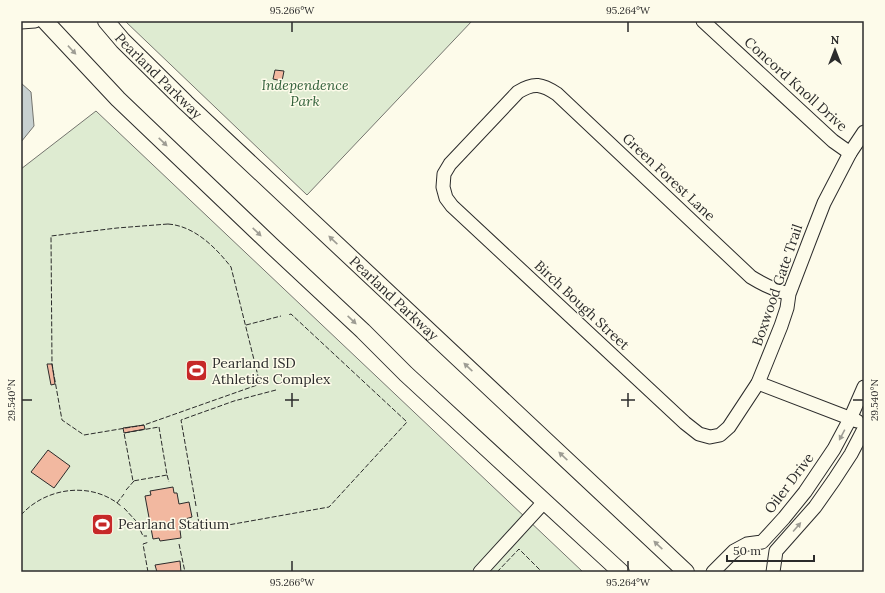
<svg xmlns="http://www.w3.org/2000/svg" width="885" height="593" viewBox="0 0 885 593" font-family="Lora,serif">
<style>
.green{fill:#deebd1;stroke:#74746e}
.water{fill:#c7d0d0;stroke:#74746e}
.building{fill:#f2b8a0;stroke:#2b2b2b}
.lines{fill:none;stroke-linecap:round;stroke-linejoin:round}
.minor-casing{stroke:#2b2b2b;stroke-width:15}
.major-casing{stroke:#2b2b2b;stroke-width:18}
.minor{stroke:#fdfbea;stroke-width:13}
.major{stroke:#fdfbea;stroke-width:16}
.fence{stroke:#2b2b2b;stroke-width:1;stroke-dasharray:5 2;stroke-linecap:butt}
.oneway{fill:#9e9d94}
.ticks{fill:none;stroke:#2b2b2b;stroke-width:1.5}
.labels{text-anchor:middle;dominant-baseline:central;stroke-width:3;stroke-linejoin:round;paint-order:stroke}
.street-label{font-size:14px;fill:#2b2b2b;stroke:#fdfbea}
.park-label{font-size:14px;font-style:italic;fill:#34623c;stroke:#fdfbea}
.poi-label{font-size:14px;fill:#2b2b2b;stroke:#fdfbea;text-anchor:start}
.neatline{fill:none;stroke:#2b2b2b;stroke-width:1.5}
.ticks-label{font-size:10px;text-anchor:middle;fill:#2b2b2b}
</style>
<rect width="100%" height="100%" fill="#fdfbea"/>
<!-- green -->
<g class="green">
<polygon points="125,21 472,21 307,195"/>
<polygon points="96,111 583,572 21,572 21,169"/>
</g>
<!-- water -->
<polygon class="water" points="21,83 31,92 34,126 21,142"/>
<!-- building -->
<g class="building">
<polygon points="275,70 284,71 282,81 273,79"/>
<polygon points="47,364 52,364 55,384 51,385"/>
<polygon points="144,425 145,429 124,433 123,428"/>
<polygon points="48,450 70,466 54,488 31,472"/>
<polygon points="173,487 174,493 177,493 179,504 189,502 192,517 182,520 183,529 180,530 181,538 160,541 159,538 153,539 145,496 151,495 150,491"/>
<polygon points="180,561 181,572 157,572 155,565"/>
</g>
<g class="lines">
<defs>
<g id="minor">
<polyline points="703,21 833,141 850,153"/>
<polyline points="21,22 35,21"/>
<path d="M789,294C774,290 764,285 751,277L557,94C542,84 534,82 518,92L450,164L444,174L443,187L446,198L452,206L685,423L699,434L710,437L720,435L729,427L758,383L781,326L787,308L789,294L810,239L824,203L850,153L864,132"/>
<polyline points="758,383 857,421"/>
<polyline points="480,572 544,502"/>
<polyline points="713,572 734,551 747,544 762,542 784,518 805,492 834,449 850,419 864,387"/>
<polyline points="773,572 776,551 815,507 834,480 851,454 864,429"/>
</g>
<g id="major">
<polyline points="45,21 118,99 271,245 363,331 406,374 621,572"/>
<path id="s1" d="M106,21L123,41L186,103L686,572"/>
</g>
</defs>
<!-- minor casing -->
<use href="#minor" class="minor-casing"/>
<!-- major casing -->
<use href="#major" class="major-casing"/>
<!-- minor -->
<use href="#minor" class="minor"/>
<!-- major -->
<use href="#major" class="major"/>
<!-- fence -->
<g class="fence">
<path d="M168,224C195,226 216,248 231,267L260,384L144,425L84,435L62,420L52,364L51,236L117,228Z"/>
<polyline points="246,325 281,316"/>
<polygon points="159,427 167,475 133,481 124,433"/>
<polyline points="167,475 169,482"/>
<polyline points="126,490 134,481"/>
<polyline points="117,503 124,494"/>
<polyline points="196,506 181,420 234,401 276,390"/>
<polyline points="124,508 136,521 143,536 147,536"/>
<polyline points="197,512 200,530 329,507 407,422 291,314 288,315"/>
<path d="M21,515C46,487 92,481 121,506"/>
<polyline points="179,544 185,572"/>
<polyline points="148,572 143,544 149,542"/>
<polyline points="497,572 519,549 542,572"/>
</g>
</g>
<!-- one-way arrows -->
<defs><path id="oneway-solid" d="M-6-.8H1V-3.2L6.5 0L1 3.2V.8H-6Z"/></defs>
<g class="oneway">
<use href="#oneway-solid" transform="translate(72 50) rotate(47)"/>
<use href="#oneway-solid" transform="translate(163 142) rotate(44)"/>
<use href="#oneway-solid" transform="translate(257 232) rotate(44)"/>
<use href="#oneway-solid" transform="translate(333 240) rotate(-137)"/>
<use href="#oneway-solid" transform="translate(352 320) rotate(43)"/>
<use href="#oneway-solid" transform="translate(468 367) rotate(-137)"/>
<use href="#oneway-solid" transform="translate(842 435) rotate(118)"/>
<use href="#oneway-solid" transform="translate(563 456) rotate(-137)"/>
<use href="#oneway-solid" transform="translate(797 527) rotate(-49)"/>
<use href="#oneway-solid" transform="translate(658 545) rotate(-137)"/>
</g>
<!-- ticks -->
<path class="ticks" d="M292,22V32M628,22V32M292,393V407M628,393V407M22,400H32M285,400H299M621,400H635M853,400H863M292,561V571M628,561V571"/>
<!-- icons -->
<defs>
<symbol id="stadium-square" viewBox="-11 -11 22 22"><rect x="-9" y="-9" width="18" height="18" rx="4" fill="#c62828" stroke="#fdfbea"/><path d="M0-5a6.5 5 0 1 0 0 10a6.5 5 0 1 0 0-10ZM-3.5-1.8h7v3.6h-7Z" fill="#fff"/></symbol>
</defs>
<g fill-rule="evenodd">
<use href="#stadium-square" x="184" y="358" width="25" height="25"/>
<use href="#stadium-square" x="90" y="512" width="25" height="25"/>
</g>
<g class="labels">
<!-- street labels -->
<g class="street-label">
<text stroke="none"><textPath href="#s1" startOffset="76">Pearland Parkway</textPath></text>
<text transform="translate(796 84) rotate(42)">Concord Knoll Drive</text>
<text transform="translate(669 177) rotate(43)">Green Forest Lane</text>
<text transform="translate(777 285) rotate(-71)">Boxwood Gate Trail</text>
<text stroke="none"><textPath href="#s1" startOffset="400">Pearland Parkway</textPath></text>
<text transform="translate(582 305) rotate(43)">Birch Bough Street</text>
<text transform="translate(789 483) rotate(-53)">Oiler Drive</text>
</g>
<!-- park labels -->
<g class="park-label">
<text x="305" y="85">Independence<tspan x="305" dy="16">Park</tspan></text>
</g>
<!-- poi labels -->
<g class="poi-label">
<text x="212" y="363">Pearland ISD<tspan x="212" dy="16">Athletics Complex</tspan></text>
<text x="118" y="524">Pearland Statium</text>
</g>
</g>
<!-- border -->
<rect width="885" height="593" fill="none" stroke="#fdfbea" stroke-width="44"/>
<!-- north arrow -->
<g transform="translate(835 50)" stroke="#fdfbea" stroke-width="3" paint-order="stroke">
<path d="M0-3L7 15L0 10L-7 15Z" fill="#2b2b2b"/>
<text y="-6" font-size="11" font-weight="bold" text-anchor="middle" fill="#2b2b2b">N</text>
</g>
<!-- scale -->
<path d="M727 555v6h87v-6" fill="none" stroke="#2b2b2b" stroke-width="2"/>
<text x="733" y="555" font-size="12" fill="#2b2b2b" stroke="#fdfbea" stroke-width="3" paint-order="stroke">50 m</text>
<rect x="22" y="22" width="841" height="549" class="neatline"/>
<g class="ticks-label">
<text x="292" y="14">95.266°W</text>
<text x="628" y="14">95.264°W</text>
<text transform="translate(11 400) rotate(-90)" y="4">29.540°N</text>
<text transform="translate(874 400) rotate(-90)" y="4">29.540°N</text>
<text x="292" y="586">95.266°W</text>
<text x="628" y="586">95.264°W</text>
</g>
</svg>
